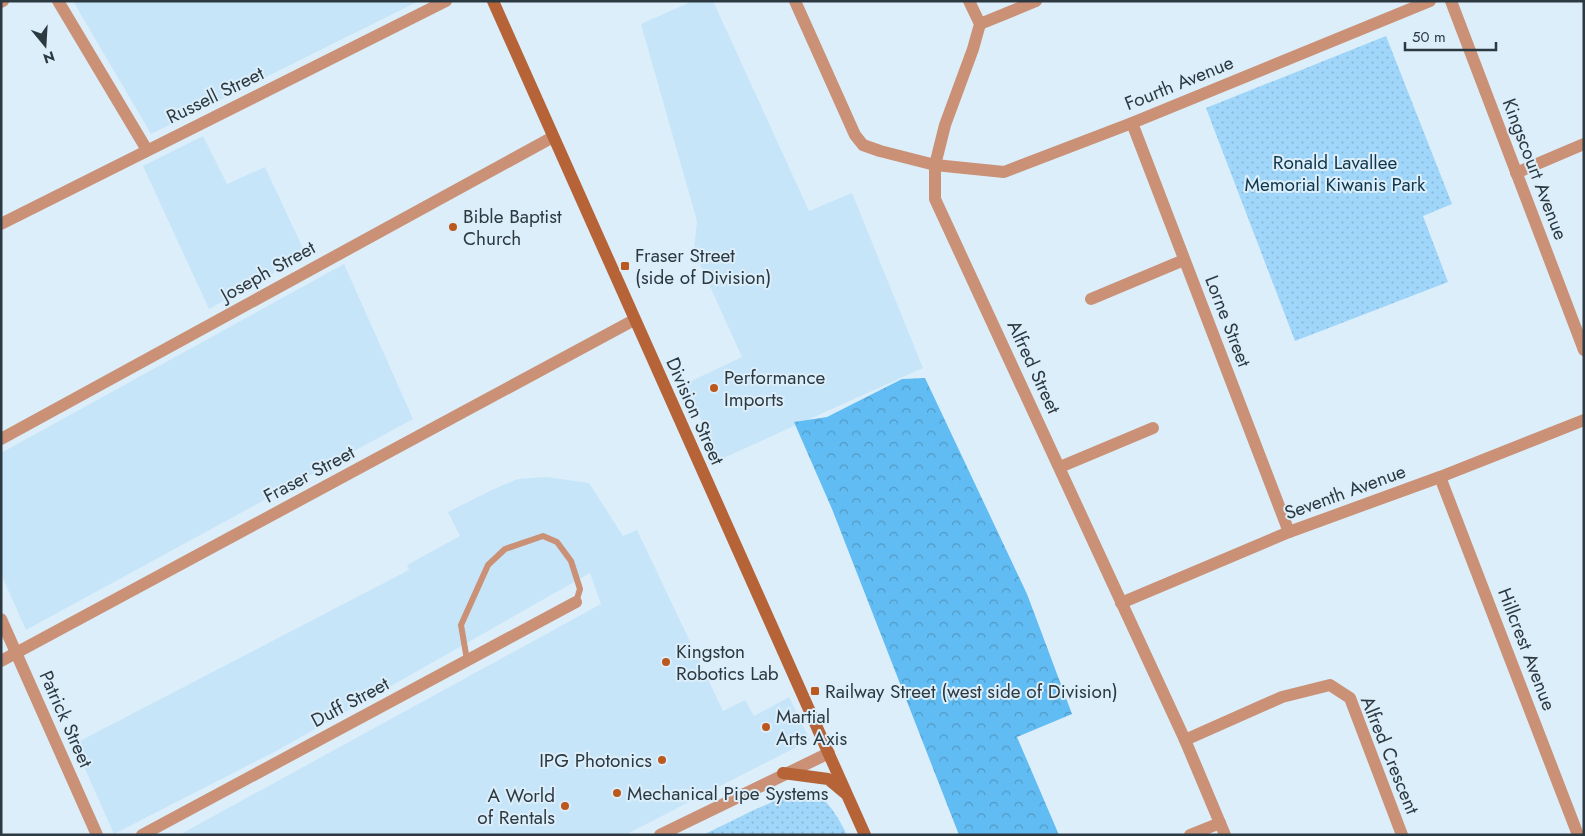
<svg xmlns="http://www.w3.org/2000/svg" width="1585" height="836" viewBox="0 0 1585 836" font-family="Jost,sans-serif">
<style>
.built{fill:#c7e5f9}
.forest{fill:url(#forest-crowns)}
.park{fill:url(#park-dots)}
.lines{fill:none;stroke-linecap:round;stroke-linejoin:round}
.service{stroke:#ca9176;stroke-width:6}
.minor{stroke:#ca9176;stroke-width:12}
.tertiary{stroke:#ca9176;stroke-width:12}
.secondary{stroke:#b66338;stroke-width:12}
.poi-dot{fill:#ba581d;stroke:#dceefa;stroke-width:2}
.labels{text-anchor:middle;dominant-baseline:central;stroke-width:4;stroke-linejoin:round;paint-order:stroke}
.street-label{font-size:19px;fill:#2d3941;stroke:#dceefa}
.park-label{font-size:19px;fill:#0e364c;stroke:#dceefa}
.poi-label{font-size:19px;fill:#2d3941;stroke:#dceefa;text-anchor:start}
</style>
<defs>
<pattern id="forest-crowns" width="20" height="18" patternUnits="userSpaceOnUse" patternTransform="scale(1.25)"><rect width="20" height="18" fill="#61bcf3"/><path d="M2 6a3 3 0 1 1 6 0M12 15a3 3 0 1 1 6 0" fill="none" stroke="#509ac6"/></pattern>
<pattern id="park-dots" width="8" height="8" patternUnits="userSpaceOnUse" patternTransform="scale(1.25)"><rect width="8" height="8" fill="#9fd6f9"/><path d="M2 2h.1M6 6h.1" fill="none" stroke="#89b8d7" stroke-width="1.8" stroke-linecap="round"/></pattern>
</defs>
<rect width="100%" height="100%" fill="#dceefa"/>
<!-- built -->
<g class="built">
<polygon points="73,1 419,1 151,134"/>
<polygon points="693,1 713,1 809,211 852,193 923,368 719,460 685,384 742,357 694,251 697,221 641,24"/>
<polygon points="203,136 227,184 265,167 306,255 209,309 143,166"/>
<polygon points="344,264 413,419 26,630 1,574 1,453"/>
<polygon points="547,477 589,483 623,536 637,530 723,711 745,700 754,716 789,697 810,740 625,835 179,835 601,604 590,573 278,750 114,834 74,744 409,570 407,565 460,536 448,512 494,489 518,479"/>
</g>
<!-- forest -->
<polygon class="forest" points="925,378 1027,594 1072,714 1017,737 1059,835 959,835 832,509 794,422 827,417 902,379"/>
<!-- park -->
<g class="park">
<polygon points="1386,36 1452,204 1423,216 1448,282 1295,341 1206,108"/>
<path d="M804,789C825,793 838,817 847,835H703L756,809Z"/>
</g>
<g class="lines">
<!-- service -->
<polyline class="service" points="467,660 461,625 488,565 505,549 543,536 557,542 571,561 580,589 576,602"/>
<!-- minor -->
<g class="minor">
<polyline points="58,1 147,150"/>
<polyline points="795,1 855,135 863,145 880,151 935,165 1004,172 1132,123 1430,1"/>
<polyline points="969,1 980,24 973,49 945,125 935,165 935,199 1185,740 1225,835"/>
<polyline points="1451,1 1584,350"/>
<polyline points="1,2 3,1"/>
<polyline points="980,24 1036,1"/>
<polyline points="1132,123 1289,532"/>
<polyline points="1516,173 1584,144"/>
<polyline points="1,224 446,1"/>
<polyline points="1091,299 1184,260"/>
<polyline points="1,439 553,137"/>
<polyline points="1060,467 1153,428"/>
<polyline points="1440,477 1578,835"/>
<polyline points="1121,603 1289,532 1440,477 1584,420"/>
<polyline points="1,619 97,835"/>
<polyline points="1,661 634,320"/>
<polyline points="1185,740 1282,697 1330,685 1350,698 1402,835"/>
<polyline points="142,835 576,602"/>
<polyline points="1190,835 1220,823"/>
</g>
<!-- tertiary -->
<polyline class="tertiary" points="660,835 829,753"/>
<!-- secondary -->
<g class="secondary">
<polyline points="493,1 865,835"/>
<polyline points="783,773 828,779 846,794"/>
</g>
</g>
<!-- markers -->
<g class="poi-dot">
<circle cx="453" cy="227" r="5"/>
<rect x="620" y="261" width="10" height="10" rx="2.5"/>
<circle cx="714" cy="388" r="5"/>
<circle cx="666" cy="662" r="5"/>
<rect x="810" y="686" width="10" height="10" rx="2.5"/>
<circle cx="766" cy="727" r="5"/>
<circle cx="662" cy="760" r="5"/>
<circle cx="617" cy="793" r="5"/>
<circle cx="565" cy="806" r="5"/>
</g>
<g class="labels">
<!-- street labels -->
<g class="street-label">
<text transform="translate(1179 83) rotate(-22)">Fourth Avenue</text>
<text transform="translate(215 95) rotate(-26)">Russell Street</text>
<text transform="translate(1535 169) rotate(69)">Kingscourt Avenue</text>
<text transform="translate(268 271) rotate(-29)">Joseph Street</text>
<text transform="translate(1228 321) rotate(69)">Lorne Street</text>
<text transform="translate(1034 367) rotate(65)">Alfred Street</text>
<text transform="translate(695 411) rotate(66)">Division Street</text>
<text transform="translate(309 474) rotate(-28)">Fraser Street</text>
<text transform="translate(1345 492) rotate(-20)">Seventh Avenue</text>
<text transform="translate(1527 649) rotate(69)">Hillcrest Avenue</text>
<text transform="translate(350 702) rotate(-28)">Duff Street</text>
<text transform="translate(66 719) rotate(66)">Patrick Street</text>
<text transform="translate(1390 755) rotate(68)">Alfred Crescent</text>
</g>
<!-- park labels -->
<g class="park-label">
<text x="1335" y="162">Ronald Lavallee<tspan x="1335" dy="22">Memorial Kiwanis Park</tspan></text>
</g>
<!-- poi labels -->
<g class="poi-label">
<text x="463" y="216">Bible Baptist<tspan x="463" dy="22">Church</tspan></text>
<text x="635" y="255">Fraser Street<tspan x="635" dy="22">(side of Division)</tspan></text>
<text x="724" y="377">Performance<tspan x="724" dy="22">Imports</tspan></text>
<text x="676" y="651">Kingston<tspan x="676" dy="22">Robotics Lab</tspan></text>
<text x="825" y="691">Railway Street (west side of Division)</text>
<text x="776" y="716">Martial<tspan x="776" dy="22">Arts Axis</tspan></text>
<text x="652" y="760" text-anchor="end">IPG Photonics</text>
<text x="627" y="793">Mechanical Pipe Systems</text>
<text x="555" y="795" text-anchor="end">A World<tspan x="555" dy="22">of Rentals</tspan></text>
</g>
</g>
<!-- border -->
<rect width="1585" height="836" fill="none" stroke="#2d3941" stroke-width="5"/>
<!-- north arrow -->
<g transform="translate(45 45) rotate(162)" stroke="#dceefa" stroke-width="4" paint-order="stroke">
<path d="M0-4L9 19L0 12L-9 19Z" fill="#2d3941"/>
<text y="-8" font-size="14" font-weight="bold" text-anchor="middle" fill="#2d3941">N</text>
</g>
<!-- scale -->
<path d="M1405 42v8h91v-8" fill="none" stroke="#2d3941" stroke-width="2.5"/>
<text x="1412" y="42" font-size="15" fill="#2d3941" stroke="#dceefa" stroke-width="4" paint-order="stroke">50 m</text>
</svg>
